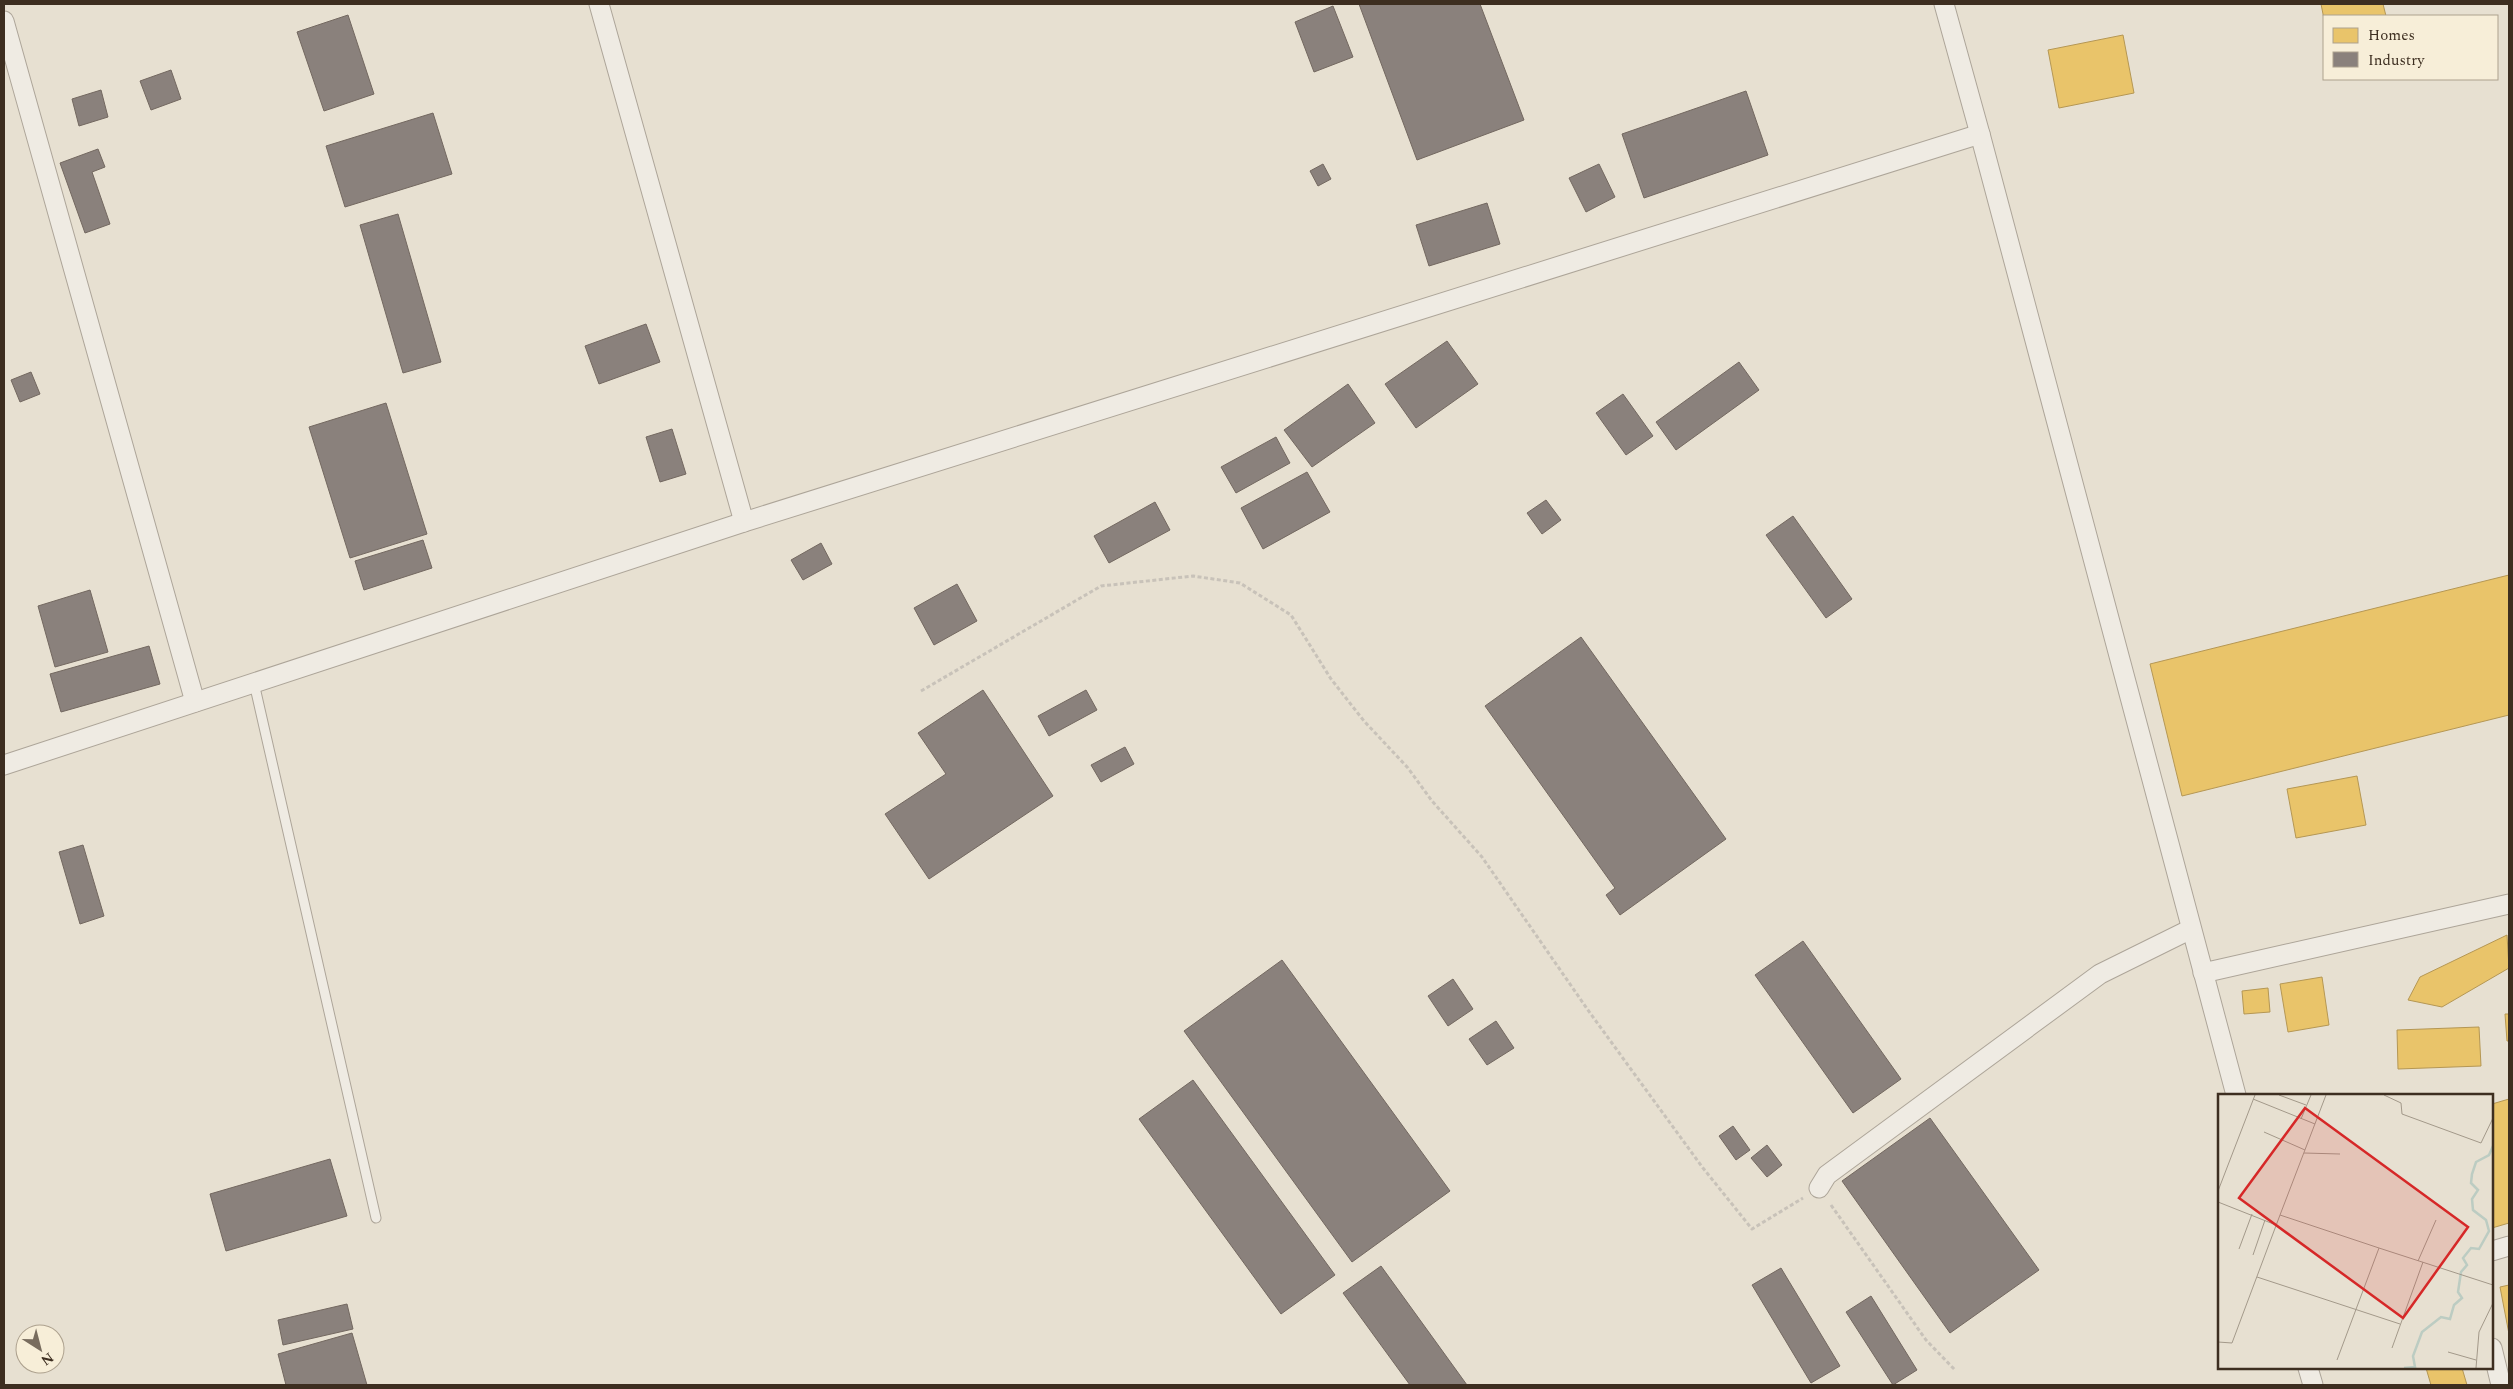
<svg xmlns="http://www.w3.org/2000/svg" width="2513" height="1389" viewBox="0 0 2513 1389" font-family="Spectral,serif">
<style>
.homes{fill:#e9c46a;stroke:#b59754}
.industry{fill:#8a817c;stroke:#736860}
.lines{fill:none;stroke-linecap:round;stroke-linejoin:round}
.service-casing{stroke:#ada599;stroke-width:11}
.minor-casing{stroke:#ada599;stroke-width:21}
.path{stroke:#c8c2b9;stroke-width:3;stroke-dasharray:4 2.5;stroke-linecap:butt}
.service{stroke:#efebe3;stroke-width:9}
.minor{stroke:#efebe3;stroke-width:19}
.inset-river{fill:none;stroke:#bcccc2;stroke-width:2.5}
.inset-road{fill:none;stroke:#a3998a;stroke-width:1}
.view{fill:#d62828;fill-opacity:0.15;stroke:#d62828;stroke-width:2.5}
.inset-edge{fill:none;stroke:#3d2e20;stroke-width:2.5}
</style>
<rect width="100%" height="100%" fill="#e7e0d1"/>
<!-- homes -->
<g class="homes">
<polygon points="2321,4 2383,4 2386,16 2324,16 2324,19"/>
<polygon points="2123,35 2134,93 2059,108 2048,50"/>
<polygon points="2509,575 2509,715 2182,796 2150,664"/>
<polygon points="2357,776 2366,825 2296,838 2287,789"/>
<polygon points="2507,935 2509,968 2442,1007 2408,1000 2420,977"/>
<polygon points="2322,977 2329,1025 2288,1032 2280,984"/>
<polygon points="2268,988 2270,1012 2244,1014 2242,991"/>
<polygon points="2505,1014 2509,1014 2509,1041 2507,1041"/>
<polygon points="2479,1027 2481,1066 2398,1069 2397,1030"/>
<polygon points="2509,1099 2509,1223 2492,1228 2492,1104"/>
<polygon points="2509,1285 2509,1334 2500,1287"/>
<polygon points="2426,1368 2462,1368 2467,1385 2431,1385"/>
</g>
<!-- industry -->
<g class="industry">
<polygon points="1359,4 1480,4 1524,120 1417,160"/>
<polygon points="1333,6 1353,57 1314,72 1295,22"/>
<polygon points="348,15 374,94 324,111 297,32"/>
<polygon points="171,70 181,99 151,110 140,81"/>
<polygon points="101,90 108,117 79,126 72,99"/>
<polygon points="1746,91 1768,155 1644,198 1622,134"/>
<polygon points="433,113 452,174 345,207 326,146"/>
<polygon points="98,149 105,167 92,172 110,224 85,233 60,163"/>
<polygon points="1323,164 1331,179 1318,186 1310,171"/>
<polygon points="1599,164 1615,197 1586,212 1569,178"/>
<polygon points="1487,203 1500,244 1429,266 1416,225"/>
<polygon points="398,214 441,362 403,373 360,225"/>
<polygon points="646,324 660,362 599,384 585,346"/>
<polygon points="1447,341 1478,384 1416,428 1385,384"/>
<polygon points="1739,362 1759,390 1676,450 1656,422"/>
<polygon points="31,372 40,394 20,402 11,380"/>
<polygon points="1348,384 1375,423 1312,467 1284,430"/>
<polygon points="1623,394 1653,436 1626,455 1596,413"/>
<polygon points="386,403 427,534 350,558 309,427"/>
<polygon points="672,429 686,474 660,482 646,437"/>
<polygon points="1276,437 1290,463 1236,493 1221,467"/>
<polygon points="1307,472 1330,512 1263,549 1241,508"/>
<polygon points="1546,500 1561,520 1542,534 1527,513"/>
<polygon points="1155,502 1170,530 1109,563 1094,536"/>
<polygon points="1793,516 1852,599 1826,618 1766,535"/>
<polygon points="423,540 432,568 364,590 355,561"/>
<polygon points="821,543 832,564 803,580 791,560"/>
<polygon points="957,584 977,621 934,645 914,608"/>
<polygon points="90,590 108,652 55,667 38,606"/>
<polygon points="1581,637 1726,839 1620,915 1606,895 1615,888 1485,706"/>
<polygon points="149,646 160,684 61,712 50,674"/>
<polygon points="983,690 1053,796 929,879 885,814 946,774 918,733"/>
<polygon points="1086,690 1097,710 1049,736 1038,716"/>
<polygon points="1125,747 1134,764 1101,782 1091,765"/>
<polygon points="83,845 104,916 80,924 59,852"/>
<polygon points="1803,941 1901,1079 1853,1113 1755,975"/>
<polygon points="1282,960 1450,1191 1352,1262 1184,1031"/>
<polygon points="1453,979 1473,1009 1448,1026 1428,996"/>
<polygon points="1496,1021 1514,1048 1487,1065 1469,1039"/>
<polygon points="1193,1080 1335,1275 1281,1314 1139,1119"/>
<polygon points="1930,1118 2039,1270 1950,1333 1842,1181"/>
<polygon points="1733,1126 1750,1150 1736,1160 1719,1136"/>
<polygon points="1767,1145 1782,1165 1767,1177 1751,1158"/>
<polygon points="330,1159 347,1216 226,1251 210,1194"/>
<polygon points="1381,1266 1467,1385 1410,1385 1343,1293"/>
<polygon points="1781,1268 1840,1366 1811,1383 1752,1285"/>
<polygon points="1871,1296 1917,1370 1893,1385 1846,1312"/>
<polygon points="347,1304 353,1329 283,1345 278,1320"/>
<polygon points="352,1333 367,1385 286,1385 278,1354"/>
</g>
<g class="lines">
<defs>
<polyline id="service" points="254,683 376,1218"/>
<g id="minor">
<polyline points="599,4 744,522 1980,134 2236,1095"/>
<polyline points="1944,4 1980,134"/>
<polyline points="4,21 195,702"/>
<polyline points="4,765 744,522"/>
<polyline points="2203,973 2509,904"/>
<polyline points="1819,1188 1827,1175 2100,974 2191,929"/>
<polyline points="2492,1251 2509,1246"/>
<polyline points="2492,1348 2501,1385"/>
<polyline points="2308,1368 2313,1385"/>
</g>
</defs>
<!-- service casing -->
<use href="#service" class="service-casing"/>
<!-- minor casing -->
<use href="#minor" class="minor-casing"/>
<!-- path -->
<g class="path">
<polyline points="921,691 1101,586 1193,576 1240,583 1291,615 1331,679 1364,721 1408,768 1432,801 1482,857 1590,1013 1703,1168 1752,1229 1803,1198"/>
<polyline points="1831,1205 1926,1340 1955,1370"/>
</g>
<!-- service -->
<use href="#service" class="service"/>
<!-- minor -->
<use href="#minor" class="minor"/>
</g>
<!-- overview -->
<g transform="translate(2218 1094)">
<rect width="275" height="275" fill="#e7e0d1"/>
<path class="inset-river" d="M186,274L197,273L195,262L204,238L223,223L232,225L236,211L244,204L240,198L243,178L249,171L245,164L253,154L261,155L271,137L268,126L255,116L254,105L260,96L253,89L254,80L258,68L271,61L275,52"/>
<path class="inset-road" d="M61,1L88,11M108,1L62,121L161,154L119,266M166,1L183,9L184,20L263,49L275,24M35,5L97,30M83,25L93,1M46,38L87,56M86,59L122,60M0,97L37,1M0,108L58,131M161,154L275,191M21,155L34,120M35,161L47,126M200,167L218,126M39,183L182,230M0,248L14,249L62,121M174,254L205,168M230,258L258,266M258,274L261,238L275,209"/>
<path class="view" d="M87,14L250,133L185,224L21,104Z"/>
<rect width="275" height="275" class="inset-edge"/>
</g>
<!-- border -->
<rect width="2513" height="1389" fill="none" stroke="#3d2e20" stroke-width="10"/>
<!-- legend -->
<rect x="2323" y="15" width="175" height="65" fill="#f7eed8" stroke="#ada18e"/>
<rect x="2333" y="28" width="25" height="15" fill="#e9c46a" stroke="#ada18e"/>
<text x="2368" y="40" font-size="15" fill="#3d2e20">Homes</text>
<rect x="2333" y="52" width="25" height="15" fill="#8a817c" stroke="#ada18e"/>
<text x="2368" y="65" font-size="15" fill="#3d2e20">Industry</text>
<!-- north arrow -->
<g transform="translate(40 1349) rotate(144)"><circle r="24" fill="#f7eed8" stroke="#ada18e"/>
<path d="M0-4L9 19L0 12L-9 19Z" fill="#786c5e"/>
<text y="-8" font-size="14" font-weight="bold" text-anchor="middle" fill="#3d2e20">N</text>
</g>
</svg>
